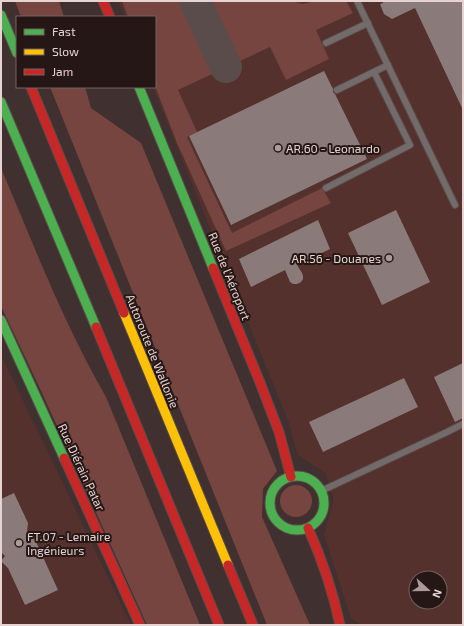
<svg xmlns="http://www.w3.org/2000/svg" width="464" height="626" viewBox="0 0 464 626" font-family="'Exo 2',sans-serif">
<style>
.built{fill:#54312d;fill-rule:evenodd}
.green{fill:#764540}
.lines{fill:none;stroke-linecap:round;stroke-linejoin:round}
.taxiway{stroke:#5a4c4a;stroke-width:32}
.building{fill:#8a7b7a}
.lane-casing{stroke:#594c4b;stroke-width:8}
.fast-casing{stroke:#594c4b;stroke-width:11}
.slow-casing{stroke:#594c4b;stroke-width:11}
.jam-casing{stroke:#594c4b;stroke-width:11}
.lane{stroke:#736b6a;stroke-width:6}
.fast{stroke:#4caf50;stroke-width:9}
.slow{stroke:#ffc107;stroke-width:9}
.jam{stroke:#c62828;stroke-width:9}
.poi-dot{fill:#ad9a98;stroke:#251715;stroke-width:1.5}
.labels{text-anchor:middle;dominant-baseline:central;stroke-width:4;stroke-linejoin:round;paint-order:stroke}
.poi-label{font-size:12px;fill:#e7d3d1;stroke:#251715;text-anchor:start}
.street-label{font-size:12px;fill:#e7d3d1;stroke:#251715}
</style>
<rect width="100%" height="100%" fill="#40302f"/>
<!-- built -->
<g class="built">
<path d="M118,1H463V625H361L351,618L324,535L334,499L325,473L297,454L289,423L153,87H155V17H125ZM416,578H440V602H416Z"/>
<polygon points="1,355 131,625 1,625"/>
</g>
<!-- green -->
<g class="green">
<polygon points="15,1 59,1 64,17 21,17"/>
<polygon points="122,1 292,1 303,4 314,1 346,1 353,13 316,30 329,59 286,80 270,47 178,90 197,132 187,137 232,233 322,188 331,203 226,251 177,143 155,86 155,17 128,17"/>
<polygon points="50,87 85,87 91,108 141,143 277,471 263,489 262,517 310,625 267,625"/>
<path d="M1,168C34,246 64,324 106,397L200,625H147L43,395L1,306Z"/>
<circle cx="296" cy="501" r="16"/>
</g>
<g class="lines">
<!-- taxiway -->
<polyline class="taxiway" points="195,1 226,67"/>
</g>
<!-- building -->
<g class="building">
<polygon points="382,1 463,1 463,110 415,8 392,19 384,14 380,4 383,3"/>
<polygon points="324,71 333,89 333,92 335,94 367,159 231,225 189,136"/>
<polygon points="396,210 430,282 382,305 348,233"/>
<polygon points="318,220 330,249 297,265 302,273 303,276 303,279 301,282 297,284 293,284 290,282 285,270 251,287 239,259"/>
<polygon points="463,363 463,418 455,422 434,377"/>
<polygon points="404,378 418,407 323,452 309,422"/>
<polygon points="14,493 28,523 27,532 33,535 58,590 25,605 8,568 1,561 5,556 1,552 1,499"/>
</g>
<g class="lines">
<defs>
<g id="lane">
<polyline points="357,1 455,205"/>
<polyline points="326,43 368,23"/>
<polyline points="337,90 388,65"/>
<polyline points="326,188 410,145 374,72"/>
<polyline points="321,491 447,432 463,424"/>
</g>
<g id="fast">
<polyline points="1,15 17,53"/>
<polyline points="139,87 213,268"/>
<polyline points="1,102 96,327"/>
<polyline points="1,320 64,458"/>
<circle cx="297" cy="503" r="27"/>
</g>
<polyline id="slow" points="124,313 228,565"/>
<g id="jam">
<polyline points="103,1 110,17"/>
<polyline points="31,87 124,313"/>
<polyline points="213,268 259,380 279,432 291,477"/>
<polyline points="96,327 219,625"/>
<polyline points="64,458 140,625"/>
<path d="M308,528C322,559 333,592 340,625"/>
<polyline points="228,565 253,625"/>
</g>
</defs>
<!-- lane casing -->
<use href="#lane" class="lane-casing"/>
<!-- fast casing -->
<use href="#fast" class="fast-casing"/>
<!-- slow casing -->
<use href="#slow" class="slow-casing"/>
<!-- jam casing -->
<use href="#jam" class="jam-casing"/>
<!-- lane -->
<use href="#lane" class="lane"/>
<!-- fast -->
<use href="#fast" class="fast"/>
<!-- slow -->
<use href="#slow" class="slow"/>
<!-- jam -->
<use href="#jam" class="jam"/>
</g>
<!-- markers -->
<g class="poi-dot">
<circle cx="278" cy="148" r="4"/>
<circle cx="389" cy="258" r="4"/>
<circle cx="19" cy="543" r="4"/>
</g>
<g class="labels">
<!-- poi labels -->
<g class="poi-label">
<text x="286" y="148">AR.60 - Leonardo</text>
<text x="381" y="258" text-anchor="end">AR.56 - Douanes</text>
<text x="27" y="536">FT.07 - Lemaire<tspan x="27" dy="14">Ingénieurs</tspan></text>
</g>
<!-- street labels -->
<g class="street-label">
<text transform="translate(230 276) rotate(68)">Rue de l'Aéroport</text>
<text transform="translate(153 351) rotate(68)">Autoroute de Wallonie</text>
<text transform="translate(82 467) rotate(65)">Rue Diérain Patar</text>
</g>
</g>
<!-- border -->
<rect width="464" height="626" fill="none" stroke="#e7d3d1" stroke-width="4"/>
<!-- legend -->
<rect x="16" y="16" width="140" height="72" fill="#251715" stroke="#736260"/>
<rect x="24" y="29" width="20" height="6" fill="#4caf50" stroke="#736260"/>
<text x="52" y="36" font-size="12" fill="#e7d3d1">Fast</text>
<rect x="24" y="49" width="20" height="6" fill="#ffc107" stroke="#736260"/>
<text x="52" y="56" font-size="12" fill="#e7d3d1">Slow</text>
<rect x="24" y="69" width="20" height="6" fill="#c62828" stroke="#736260"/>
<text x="52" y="76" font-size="12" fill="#e7d3d1">Jam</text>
<!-- north arrow -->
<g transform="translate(428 590) rotate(111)"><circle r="19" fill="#251715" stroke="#736260"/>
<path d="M0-3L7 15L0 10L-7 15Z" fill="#ad9a98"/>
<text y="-6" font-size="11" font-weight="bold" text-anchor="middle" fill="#e7d3d1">N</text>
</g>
</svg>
